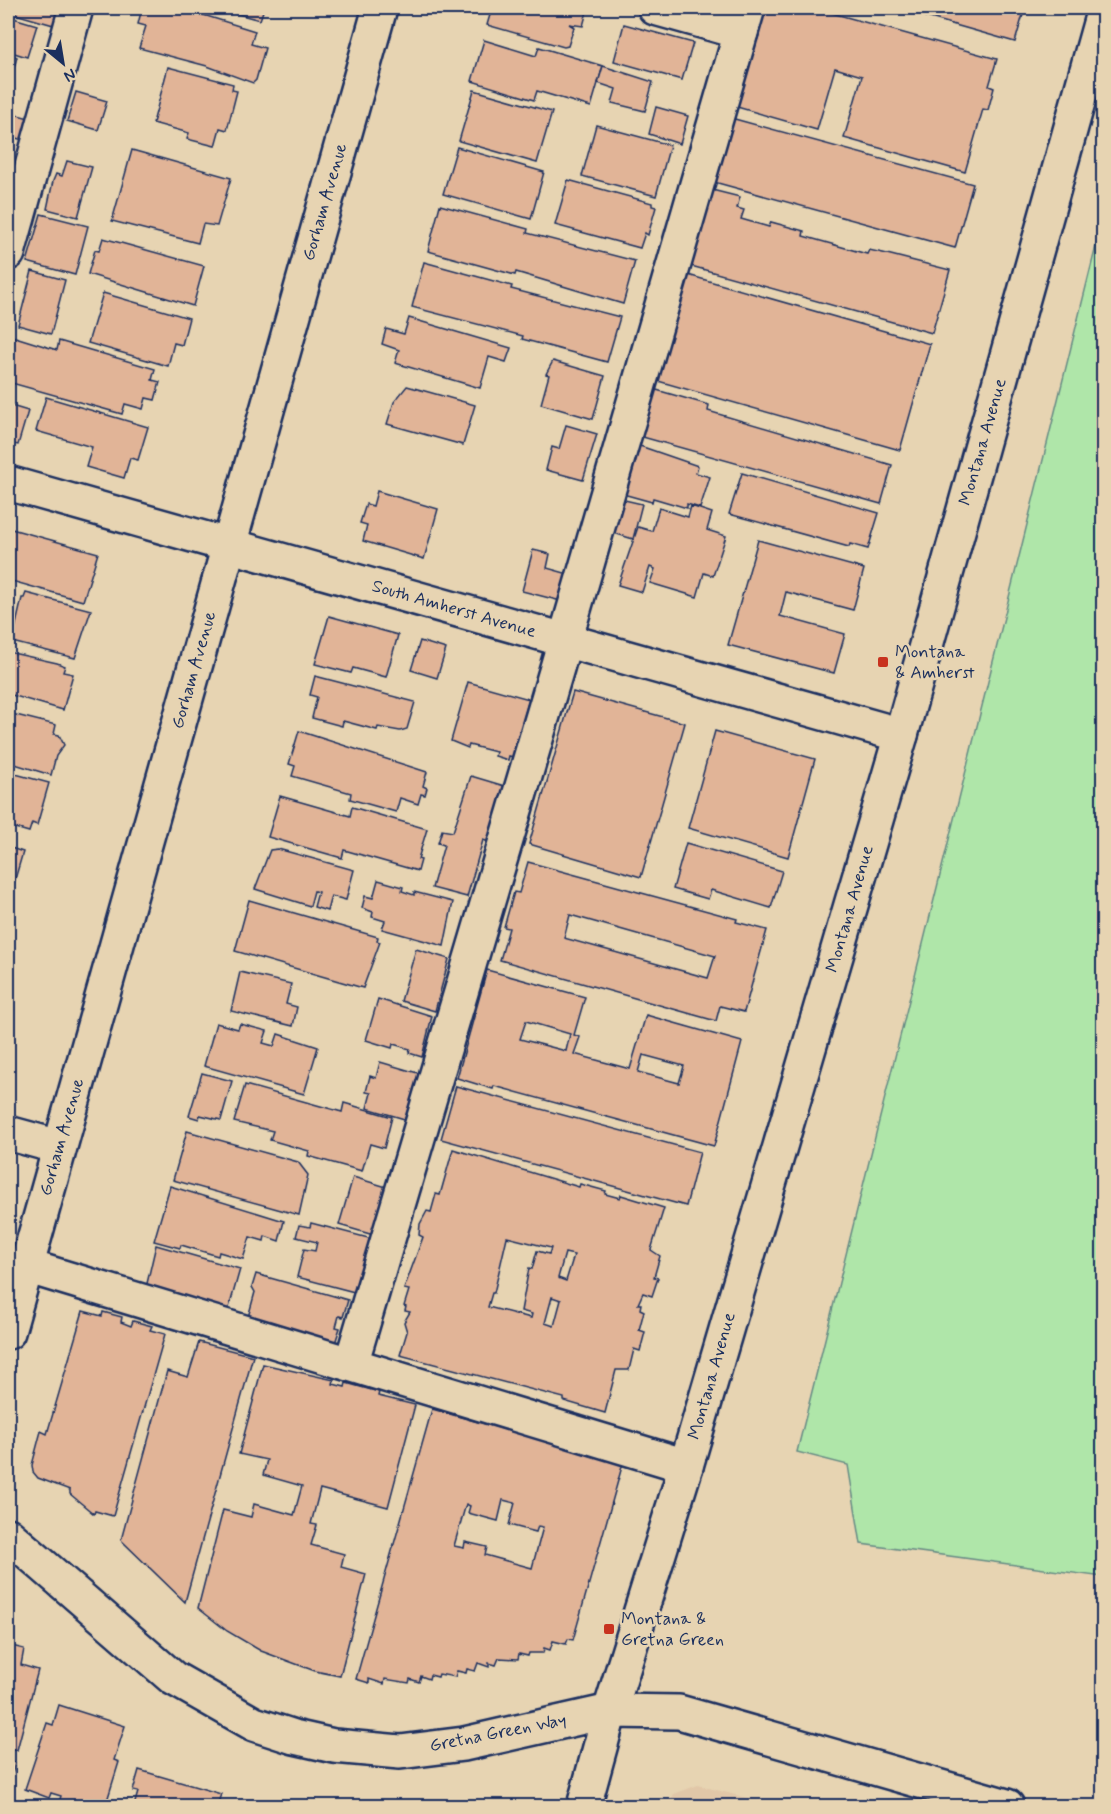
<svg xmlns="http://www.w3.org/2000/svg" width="1111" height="1814" viewBox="0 0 1111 1814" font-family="Mynerve,sans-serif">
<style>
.built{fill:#e1c7a8}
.green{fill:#afe6a9;stroke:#658a84;stroke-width:1.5}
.building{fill:#e1b497;stroke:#1b2f5e;stroke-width:1.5;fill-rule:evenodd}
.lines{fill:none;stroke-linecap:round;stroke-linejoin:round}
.minor-casing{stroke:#1b2f5e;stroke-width:38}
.minor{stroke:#e7d4b2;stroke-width:33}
.poi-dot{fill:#c8321e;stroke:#e7d4b2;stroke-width:2}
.labels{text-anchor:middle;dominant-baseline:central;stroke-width:5;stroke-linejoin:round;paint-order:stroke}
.street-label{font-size:18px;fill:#1b2f5e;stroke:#e7d4b2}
.poi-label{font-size:18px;fill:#1b2f5e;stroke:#e7d4b2;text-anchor:start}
</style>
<rect width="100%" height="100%" fill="#e7d4b2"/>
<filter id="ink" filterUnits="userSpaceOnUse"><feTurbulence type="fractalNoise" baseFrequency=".0167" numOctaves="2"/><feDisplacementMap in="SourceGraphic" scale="12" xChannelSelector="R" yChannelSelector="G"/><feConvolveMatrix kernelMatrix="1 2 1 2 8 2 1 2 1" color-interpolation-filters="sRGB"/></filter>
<g filter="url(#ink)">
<!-- built -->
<polygon class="built" points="698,1785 777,1806 667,1806 674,1794"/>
<!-- green -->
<polygon class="green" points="1103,218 1103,1577 861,1544 848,1465 797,1452"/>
<!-- building -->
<g class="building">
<polygon points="8,8 65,8 57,26 8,12"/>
<polygon points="142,8 181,8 255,31 251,44 265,48 256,80 253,83 207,66 139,48 146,26 138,24"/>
<polygon points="216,8 264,8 260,20"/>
<polygon points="492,8 588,8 583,26 569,24 574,27 568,46 564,47 487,25"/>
<polygon points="766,8 814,8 997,59 989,86 994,88 988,110 983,109 965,172 844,138 862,76 835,68 817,130 737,107"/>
<polygon points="895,8 1025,8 1015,42"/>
<polygon points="10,17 37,25 27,57 8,51"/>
<polygon points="624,24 693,43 682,80 614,61"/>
<polygon points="484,40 536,56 539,47 603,66 591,107 537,91 534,100 472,81"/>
<polygon points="8,54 17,57 11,79 8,78"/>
<polygon points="603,66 653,82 645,111 612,103 616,89 598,83"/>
<polygon points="168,67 233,84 232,90 237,91 227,130 220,128 215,146 187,139 189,133 153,123"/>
<polygon points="474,90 552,112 537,163 459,141"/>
<polygon points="76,92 107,101 98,130 67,121"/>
<polygon points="656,107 688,116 680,144 649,134"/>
<polygon points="10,113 33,119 27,141 8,136"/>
<polygon points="731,118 973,184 955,248 714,182"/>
<polygon points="596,125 670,145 656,196 582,176"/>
<polygon points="457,147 544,172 531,219 443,194"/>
<polygon points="132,150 231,178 217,226 203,224 198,243 112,221"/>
<polygon points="67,161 92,167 78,217 47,209 53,181 56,174 62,176"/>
<polygon points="8,164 15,166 8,194"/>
<polygon points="568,180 652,203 652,206 656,207 648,235 645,233 640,248 555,225"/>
<polygon points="712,190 740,197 737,208 744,210 741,219 769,227 771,222 804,231 803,236 867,254 869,250 883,253 950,270 932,333 691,266"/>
<polygon points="440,205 528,229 527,233 635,261 623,304 516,272 515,275 428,251"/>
<polygon points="41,214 88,226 75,275 27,262"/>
<polygon points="103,238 204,266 193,306 88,274 95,250 99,251"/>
<polygon points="424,262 512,286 511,289 620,317 607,362 522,339 523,336 412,307"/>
<polygon points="32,271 65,280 51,334 18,325"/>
<polygon points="688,275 930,344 900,450 658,381 660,372 656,371 667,334 671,335 675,323 670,321 681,285 685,287"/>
<polygon points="103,293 189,318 182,345 174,343 168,366 88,343"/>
<polygon points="409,318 511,348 506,362 489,357 480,388 395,363 399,350 382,344 386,329 404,334"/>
<polygon points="12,336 57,350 59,341 155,369 152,380 160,382 155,400 146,398 143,409 125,404 122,414 8,382 8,350"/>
<polygon points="553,361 605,376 593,419 541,404 549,375 546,374"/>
<polygon points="407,386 475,405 463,445 387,424 394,402"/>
<polygon points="653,389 709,405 708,411 892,465 881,504 639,436"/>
<polygon points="46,397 148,427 138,460 130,458 124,478 86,467 92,447 36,431"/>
<polygon points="8,405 28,411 18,445 8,443"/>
<polygon points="566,425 597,434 583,480 546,470 552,447 559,449"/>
<polygon points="637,445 698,466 696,473 710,477 700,508 687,504 687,508 653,498 652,502 623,494"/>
<polygon points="742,473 879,513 868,549 850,544 849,547 729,514"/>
<polygon points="377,491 438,509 424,559 363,541 367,525 360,523 366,504 373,506"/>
<polygon points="616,498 642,504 633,539 607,531"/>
<polygon points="691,506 712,513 707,530 726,536 713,576 704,573 697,597 650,583 655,569 650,567 642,592 618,585 638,527 652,531 659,508 688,517"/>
<polygon points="8,528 98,553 83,601 8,580"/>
<polygon points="758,540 864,569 853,610 786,592 780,616 845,634 834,673 728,645"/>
<polygon points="533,550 550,554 547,568 572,575 565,602 522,591"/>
<polygon points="26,593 91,610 75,658 12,642 22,598 24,598"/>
<polygon points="329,616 398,635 386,677 353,668 351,673 315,664"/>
<polygon points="420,641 446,649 437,678 411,670"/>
<polygon points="8,652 57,663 65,666 63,672 73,674 63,710 8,694"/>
<polygon points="315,676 415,702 407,729 400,731 378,727 377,730 343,721 342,726 312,718 317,697 310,695"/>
<polygon points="468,682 529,699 513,757 509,756 508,760 495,756 496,752 469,745 468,748 451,741"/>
<polygon points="573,692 685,723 641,877 529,844"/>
<polygon points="8,713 56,725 54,734 59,735 64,745 56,756 51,775 8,762"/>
<polygon points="299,731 427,772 423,786 427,788 425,795 421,794 418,804 400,798 396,812 350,799 351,793 292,776 295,766 289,764"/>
<polygon points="715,731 815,759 788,857 688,828"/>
<polygon points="8,772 49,783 37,825 32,823 29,832 8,826"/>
<polygon points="471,776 508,787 492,843 483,840 467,897 432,888 444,845 438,843 442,830 453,832"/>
<polygon points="280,796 350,816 352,807 427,829 418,859 421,860 418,871 344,850 342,858 268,837"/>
<polygon points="686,843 782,871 771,908 711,890 708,899 673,889"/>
<polygon points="8,847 23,852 13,886 8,884"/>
<polygon points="278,849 354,870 346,900 331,896 327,911 314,907 318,892 314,891 310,906 255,889 270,850"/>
<path d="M528,862L737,919L736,922L767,930L744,1012L720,1006L716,1021L500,960L509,928L504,927L514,892L519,893ZM570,915L715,956L708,978L564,938Z"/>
<polygon points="378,880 403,887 402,891 414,895 414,892 453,902 444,946 382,929 385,921 372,917 373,912 362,908 365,896 373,898"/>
<polygon points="249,900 378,937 377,941 380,942 363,988 235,951"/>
<polygon points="416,949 449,959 435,1011 401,1001"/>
<path d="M487,970L585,997L574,1035L580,1037L574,1054L630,1069L646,1015L742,1042L714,1146L494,1086L493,1089L457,1078ZM526,1021L570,1034L566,1051L520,1039ZM643,1055L684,1066L679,1083L638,1072Z"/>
<polygon points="240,972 291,984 286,1004 297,1007 293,1026 231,1011"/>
<polygon points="378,999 432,1016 422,1057 409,1053 410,1049 393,1044 392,1048 366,1040"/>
<polygon points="216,1023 238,1029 240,1024 267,1031 263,1043 274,1046 278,1034 318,1047 304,1094 204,1066"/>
<polygon points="380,1062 421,1074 408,1120 367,1108 371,1093 366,1092 370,1076 376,1078"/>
<polygon points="202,1073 232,1081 221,1120 200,1115 199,1119 189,1116"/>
<polygon points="245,1085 342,1112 344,1103 392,1117 384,1148 370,1144 362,1171 308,1156 309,1151 270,1140 273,1131 234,1122"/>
<polygon points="456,1086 700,1152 686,1206 441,1139"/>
<polygon points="187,1131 298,1162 308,1175 299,1215 173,1180"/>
<path d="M453,1149L579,1187L580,1184L606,1191L605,1194L620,1198L621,1195L664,1208L651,1250L660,1256L654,1277L658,1278L652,1296L643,1293L638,1304H641L640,1309L644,1311L639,1330L645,1332L640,1351L634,1349L629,1370H616L605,1413L564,1401V1398L400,1355L407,1332L404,1322L410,1312L405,1311L406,1307L404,1306L409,1290L404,1289L423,1237L419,1235L420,1224L427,1211L431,1212L436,1194L440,1195ZM507,1237L551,1248L549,1254L537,1251L532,1269L529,1268L521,1311L532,1314L531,1318L488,1307L492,1293H494ZM565,1253L574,1255L566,1281L558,1278ZM552,1297L561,1300L554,1326L545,1323Z"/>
<polygon points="353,1177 390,1188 377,1236 339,1225"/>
<polygon points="170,1186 284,1221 279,1241 265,1236 264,1241 250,1237 243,1259 219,1252 218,1256 181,1245 180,1248 154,1241"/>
<polygon points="311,1223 376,1240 362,1294 297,1277 304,1249 315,1251 317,1242 296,1237 299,1225 310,1227"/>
<polygon points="156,1245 240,1269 227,1315 145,1292"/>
<polygon points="256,1274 348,1300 343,1317 339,1316 336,1327 340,1328 334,1346 247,1321 255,1292 252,1287"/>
<polygon points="83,1311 102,1316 103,1312 122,1317 121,1322 131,1326 133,1321 152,1326 150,1330 165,1334 113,1516 95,1511 94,1514 70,1494 70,1490 38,1478 33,1472 32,1465 41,1431 47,1434"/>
<polygon points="199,1342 253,1356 185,1602 121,1540 167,1371 188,1377"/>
<polygon points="263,1364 334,1380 333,1384 345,1387 346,1383 379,1392 378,1396 415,1405 388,1507 320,1489 311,1524 317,1525 311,1545 344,1554 341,1567 366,1574 340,1676 315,1671 261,1651 227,1631 198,1608 223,1510 251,1517 254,1504 294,1515 302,1486 263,1475 267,1460 239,1454"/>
<path d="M432,1409L623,1463L573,1640L568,1639L566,1644L553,1641L550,1650L544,1648L543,1653H529L528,1656L519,1654L518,1659L499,1658L496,1665L489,1663V1667L478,1663L475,1671L467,1669L466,1673L457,1671L455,1677L439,1674L438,1677L430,1675L429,1679L421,1676L419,1682L410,1679L409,1683L385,1679L384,1684L369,1679V1683L356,1679ZM503,1500L515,1503L509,1525L536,1532L538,1526L543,1527L532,1568L485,1555L487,1547L465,1542L464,1548L454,1546L466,1504L470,1506L468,1513L498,1521Z"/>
<polygon points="8,1645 24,1649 21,1665 38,1670 17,1750 8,1748"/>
<polygon points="59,1705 125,1726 114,1760 119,1762 106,1804 99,1802 98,1806 58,1806 61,1796 51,1793 49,1798 25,1789 47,1723 53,1725"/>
<polygon points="8,1760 15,1763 8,1789"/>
<polygon points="139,1770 221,1794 217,1806 134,1806 138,1792 133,1791"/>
<polygon points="242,1800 266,1806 240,1806"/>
</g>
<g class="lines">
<defs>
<g id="minor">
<polyline points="655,8 741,32"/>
<polyline points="8,253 76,8"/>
<polyline points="8,483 901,735"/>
<polyline points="8,1133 59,1147"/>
<polyline points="26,1266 686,1466"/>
<polyline points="8,1332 380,8"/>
<polyline points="351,1364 557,668 748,8"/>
<polyline points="8,1535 173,1678 254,1724 294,1737 334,1746 400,1752 464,1744 610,1711 679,1712 1007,1806"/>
<polyline points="584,1806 610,1711 686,1466 901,735 1104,9"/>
</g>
</defs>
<!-- minor casing -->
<use href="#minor" class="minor-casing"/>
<!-- minor -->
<use href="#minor" class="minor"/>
</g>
</g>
<!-- markers -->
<g class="poi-dot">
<rect x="877" y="656" width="12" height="12" rx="3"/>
<rect x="603" y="1623" width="12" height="12" rx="3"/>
</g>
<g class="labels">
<!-- street labels -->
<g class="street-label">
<text transform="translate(325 202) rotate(-74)">Gorham Avenue</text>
<text transform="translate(983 442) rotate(-74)">Montana Avenue</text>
<text transform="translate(454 609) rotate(16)">South Amherst Avenue</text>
<text transform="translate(194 670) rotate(-74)">Gorham Avenue</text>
<text transform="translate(850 909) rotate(-74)">Montana Avenue</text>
<text transform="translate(62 1137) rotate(-74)">Gorham Avenue</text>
<text transform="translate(712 1376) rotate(-74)">Montana Avenue</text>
<text transform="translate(498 1733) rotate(-11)">Gretna Green Way</text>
</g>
<!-- poi labels -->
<g class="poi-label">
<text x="895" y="652">Montana<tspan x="895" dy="21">&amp; Amherst</tspan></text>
<text x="621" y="1619">Montana &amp;<tspan x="621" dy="21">Gretna Green</tspan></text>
</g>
</g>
<!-- margin -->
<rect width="1111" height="1814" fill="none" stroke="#e7d4b2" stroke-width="30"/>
<rect x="15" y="15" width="1081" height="1784" fill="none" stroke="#1b2f5e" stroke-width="2" filter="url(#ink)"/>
<!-- north arrow -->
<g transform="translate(63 63) rotate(150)" stroke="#e7d4b2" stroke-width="4.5" paint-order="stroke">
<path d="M0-4.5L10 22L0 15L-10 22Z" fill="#1b2f5e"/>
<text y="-9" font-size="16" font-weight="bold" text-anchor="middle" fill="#1b2f5e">N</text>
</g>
</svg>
